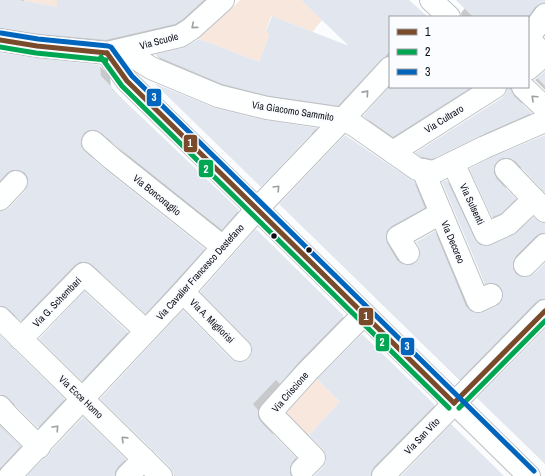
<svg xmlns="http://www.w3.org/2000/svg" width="545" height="476" viewBox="0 0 545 476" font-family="'Archivo Narrow',sans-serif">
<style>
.green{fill:#f7e7dc}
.shadow{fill:#0003;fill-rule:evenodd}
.building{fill:#e1e6ef}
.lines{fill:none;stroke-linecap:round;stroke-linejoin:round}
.minor-casing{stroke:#bec1c5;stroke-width:24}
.minor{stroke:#feffff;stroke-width:22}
.bus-1-casing{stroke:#fafcff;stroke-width:8}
.bus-2-casing{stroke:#fafcff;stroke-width:8}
.bus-3-casing{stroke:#fafcff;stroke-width:8}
.bus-1{stroke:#7a4b2a;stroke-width:5}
.bus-2{stroke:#00a651;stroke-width:5}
.bus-3{stroke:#0065bd;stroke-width:5}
.oneway{stroke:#9d9fa1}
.bus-dot{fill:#0c0f15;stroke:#fafcff;stroke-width:1.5}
.labels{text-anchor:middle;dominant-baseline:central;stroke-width:4;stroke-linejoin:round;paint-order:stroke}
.street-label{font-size:10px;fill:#0c0f15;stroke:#fafcff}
.line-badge{stroke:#fafcff;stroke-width:1.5}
.badge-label{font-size:11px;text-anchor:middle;font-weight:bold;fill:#fff}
</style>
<rect width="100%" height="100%" fill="#fbfcfe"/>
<!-- green -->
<g class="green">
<polygon points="20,0 57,0 57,7"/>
<polygon points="240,0 301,0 322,20 310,35 306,29 271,16 266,31 270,33 259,62 199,39 202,33 225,5 233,7"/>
<polygon points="311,373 340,402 305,439 276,410"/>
</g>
<!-- shadow -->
<g class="shadow">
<polygon points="0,0 24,0 24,2 58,8 58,0 227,0 194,29 117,50 0,44"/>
<polygon points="302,0 407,0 427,17 390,17 390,71 349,116 233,94 167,66 157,56 260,64 270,34 268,31 352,48"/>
<polygon points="459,0 545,0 545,18 528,41 528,17 462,17 461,13 465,8"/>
<polygon points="0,54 100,66 110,76 111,87 122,99 122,100 248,222 232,240 131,159 113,143 106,140 91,151 91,158 93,160 204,249 215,260 156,323 104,275 98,272 32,331 20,319 15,316 8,316 0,322 0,212 3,212 10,208 26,191 29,185 29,180 24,180 0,203"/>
<polygon points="545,72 545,90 535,80"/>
<polygon points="391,87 498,87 404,147 374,126 364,116"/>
<path d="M508,87H527L521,94V101L524,107L541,124L427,163L417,153L503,98L507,93ZM484,132L485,134L434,159L438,155Z"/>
<polygon points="215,109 264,121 317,129 326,138 271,196 262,187 312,134"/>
<polygon points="545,136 545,191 526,171 521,168 514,168 504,178 504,185 507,190 526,210 503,227 493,217 471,169"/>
<polygon points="447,181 457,191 483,247 491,246 541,224 545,224 545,248 523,272 523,278 528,278 534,275 545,264 545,314 470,390 280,204 414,182 424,193 435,218 397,255 404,265 415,264 420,260 435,232 445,242 475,314 483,313 497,307 502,303 504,297 504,293 496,294 485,284"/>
<polygon points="256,231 356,330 270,424 271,430 274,436 309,471 305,476 174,476 174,473 231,360 237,363 243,363 250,359 253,353"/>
<polygon points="85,293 135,340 90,388 40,339"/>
<polygon points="362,335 447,419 391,476 315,476 324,467 327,462 341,402"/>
<polygon points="0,336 75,410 49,438 20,408 16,405 8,405 0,411"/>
<polygon points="83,418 138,473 135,476 33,476"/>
<polygon points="0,425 30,457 0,476"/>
</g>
<!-- building -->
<g class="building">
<polygon points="0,0 20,0 57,7 57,0 204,0 183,19 175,24 106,40 39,34 0,28"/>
<polygon points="301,0 409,0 428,17 390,17 390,51 385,57 381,60 338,106 269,96 222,84 156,56 156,54 183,48 199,39 259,62 270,33 266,32 272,16 349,46"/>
<polygon points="456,0 545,0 545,3 540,4 535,7 528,17 473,17"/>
<polygon points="0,53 36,58 100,65 101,76 113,88 112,89 239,210 222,230 119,148 101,133 95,130 89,130 84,133 81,140 81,146 85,151 103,168 205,249 146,314 92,265 86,262 80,262 75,265 21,321 8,309 3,306 0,306 0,211 4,211 9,208 25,191 28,184 28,178 25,173 18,170 12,170 7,173 0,181"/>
<polygon points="545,71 545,86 537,78"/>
<polygon points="156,84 215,108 264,120 317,128 261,187 156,85"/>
<polygon points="389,87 472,87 393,137 363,116"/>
<polygon points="507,87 511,89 514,96 532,113 480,136 432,159 422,157 415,153 502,98 506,93"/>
<polygon points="345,135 410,179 414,181 425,208 392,226 387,231 386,238 387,243 397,260 402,264 408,265 415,263 419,259 420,253 419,247 416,242 435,231 466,306 471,311 476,313 483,312 497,306 501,302 503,297 502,290 498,285 493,283 485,284 442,182 447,180 475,239 479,244 484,246 491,245 513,235 533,217 541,223 545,223 545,233 541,233 536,236 516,256 513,262 513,268 516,274 522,277 528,277 534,274 545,263 545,299 541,299 536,302 460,380 279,204"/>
<polygon points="545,135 545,193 515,161 509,158 503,158 498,161 494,166 494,173 497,179 516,199 501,214 492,217 469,169 490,158"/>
<polygon points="256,229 344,316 299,362 280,384 276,380 253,404 258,410 258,417 261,422 296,458 293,461 290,467 290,473 291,476 175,476 170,467 100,399 183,310 231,359 237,362 243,362 249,359 252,353 252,347 249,342 200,292"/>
<polygon points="84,291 128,332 82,381 39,339"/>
<polygon points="545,329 545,464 477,398"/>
<polygon points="362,334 435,405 374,467 371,473 371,476 314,476 323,467 326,462 326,455 323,449 309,435 340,402 317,379"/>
<polygon points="0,336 65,399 38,428 9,399 4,395 0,395"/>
<polygon points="83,417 126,459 118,467 115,472 115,476 27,476 44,458 48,456 51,451"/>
<polygon points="451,424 504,476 401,476"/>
<polygon points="0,426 21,446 1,468 0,467"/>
</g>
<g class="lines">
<defs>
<g id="minor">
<polyline points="431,0 449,17"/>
<polyline points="0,40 37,46 107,53 180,36 191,29 223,0"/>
<polyline points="123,50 151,68 218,96 267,108 343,119 354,125 417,169 434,172 485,147 545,121"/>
<polyline points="107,53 127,81 529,476"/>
<polyline points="528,69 544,55 528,38 545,15"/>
<polyline points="523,87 545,108"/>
<polyline points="93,142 111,158 223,247"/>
<polyline points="393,152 495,87"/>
<polyline points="453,163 486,234 508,224 534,199"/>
<polyline points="423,170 478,301 491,295"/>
<polyline points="506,170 545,211"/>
<polyline points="0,199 16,182"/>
<polyline points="408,253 398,237 441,213"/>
<polyline points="525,265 545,245"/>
<polyline points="183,292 240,350"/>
<polyline points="0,318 161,476"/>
<polyline points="21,339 84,274 146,331"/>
<polyline points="0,407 9,417 39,447"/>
<polyline points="302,470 314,458 270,413 308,371 364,314"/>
<polyline points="10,476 183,292 257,209 343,119 390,68"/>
<polyline points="127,476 144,459"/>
<polyline points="383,476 545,311"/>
</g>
</defs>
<!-- minor casing -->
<use href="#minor" class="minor-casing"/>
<!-- minor -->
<use href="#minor" class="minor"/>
<defs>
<g id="bus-1">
<polyline points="0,40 37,46 107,53"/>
<polyline points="107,53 127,81 454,403"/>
<polyline points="454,403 545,311"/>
</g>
<g id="bus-2">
<polyline points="0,47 36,53 106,60"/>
<polyline points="101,57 122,86 449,408"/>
<polyline points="459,408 545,321"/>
</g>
<polyline id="bus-3" points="1,33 38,39 108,46 111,47 132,76 534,471"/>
</defs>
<!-- bus-1 casing -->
<use href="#bus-1" class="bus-1-casing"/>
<!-- bus-2 casing -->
<use href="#bus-2" class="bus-2-casing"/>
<!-- bus-3 casing -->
<use href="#bus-3" class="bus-3-casing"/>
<!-- bus-1 -->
<use href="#bus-1" class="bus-1"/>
<!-- bus-2 -->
<use href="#bus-2" class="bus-2"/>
<!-- bus-3 -->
<use href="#bus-3" class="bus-3"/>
</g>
<!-- one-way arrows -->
<defs><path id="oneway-chevron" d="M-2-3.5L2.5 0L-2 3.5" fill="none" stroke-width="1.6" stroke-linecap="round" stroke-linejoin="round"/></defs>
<g class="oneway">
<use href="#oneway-chevron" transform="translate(194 26) rotate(140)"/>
<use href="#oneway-chevron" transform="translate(366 93) rotate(-48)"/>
<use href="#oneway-chevron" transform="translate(534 98) rotate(-137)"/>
<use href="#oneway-chevron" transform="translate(277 188) rotate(-46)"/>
<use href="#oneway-chevron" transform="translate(56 428) rotate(-47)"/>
<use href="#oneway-chevron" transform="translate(124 439) rotate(-136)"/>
</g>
<!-- markers -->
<g class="bus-dot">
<circle cx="274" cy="236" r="3.5"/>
<circle cx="309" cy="250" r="3.5"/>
</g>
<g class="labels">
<!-- street labels -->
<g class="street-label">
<text transform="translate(159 41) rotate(-15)">Via Scuole</text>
<text transform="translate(293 111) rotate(9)">Via Giacomo Sammito</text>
<text transform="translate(444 119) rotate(-32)">Via Cultraro</text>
<text transform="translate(157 195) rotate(39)">Via Boncoraglio</text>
<text transform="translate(472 204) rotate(65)">Via Sulsenti</text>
<text transform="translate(453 242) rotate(67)">Via Decoreo</text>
<text transform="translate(200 272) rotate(-48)">Via Cavalier Francesco Destefano</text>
<text transform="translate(57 302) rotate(-46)">Via G. Schembari</text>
<text transform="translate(212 321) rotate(45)">Via A. Migliorisi</text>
<text transform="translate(290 392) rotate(-49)">Via Criscione</text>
<text transform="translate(81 397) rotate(44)">Via Ecce Homo</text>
<text transform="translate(422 436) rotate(-46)">Via San Vito</text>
</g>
</g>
<g class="line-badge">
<rect x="146" y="88" width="16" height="19" rx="4" fill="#0065bd"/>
<rect x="183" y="134" width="15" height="19" rx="4" fill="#7a4b2a"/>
<rect x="198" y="159" width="16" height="19" rx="4" fill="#00a651"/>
<rect x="358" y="307" width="16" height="19" rx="4" fill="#7a4b2a"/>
<rect x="375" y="333" width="15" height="19" rx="4" fill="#00a651"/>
<rect x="400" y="337" width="15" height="19" rx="4" fill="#0065bd"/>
</g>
<g class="badge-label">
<text x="154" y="101">3</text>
<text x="190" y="147">1</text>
<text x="206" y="173">2</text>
<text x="366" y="320">1</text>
<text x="382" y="346">2</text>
<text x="407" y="350">3</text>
</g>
<!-- legend -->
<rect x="389" y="16" width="140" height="72" fill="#fafcff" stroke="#9b9da1"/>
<rect x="397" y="29" width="20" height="6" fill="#7a4b2a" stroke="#9b9da1"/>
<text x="425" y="36" font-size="12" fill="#0c0f15">1</text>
<rect x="397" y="49" width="20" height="6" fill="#00a651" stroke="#9b9da1"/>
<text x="425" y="56" font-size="12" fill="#0c0f15">2</text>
<rect x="397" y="69" width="20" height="6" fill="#0065bd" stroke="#9b9da1"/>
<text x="425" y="76" font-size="12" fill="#0c0f15">3</text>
</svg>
